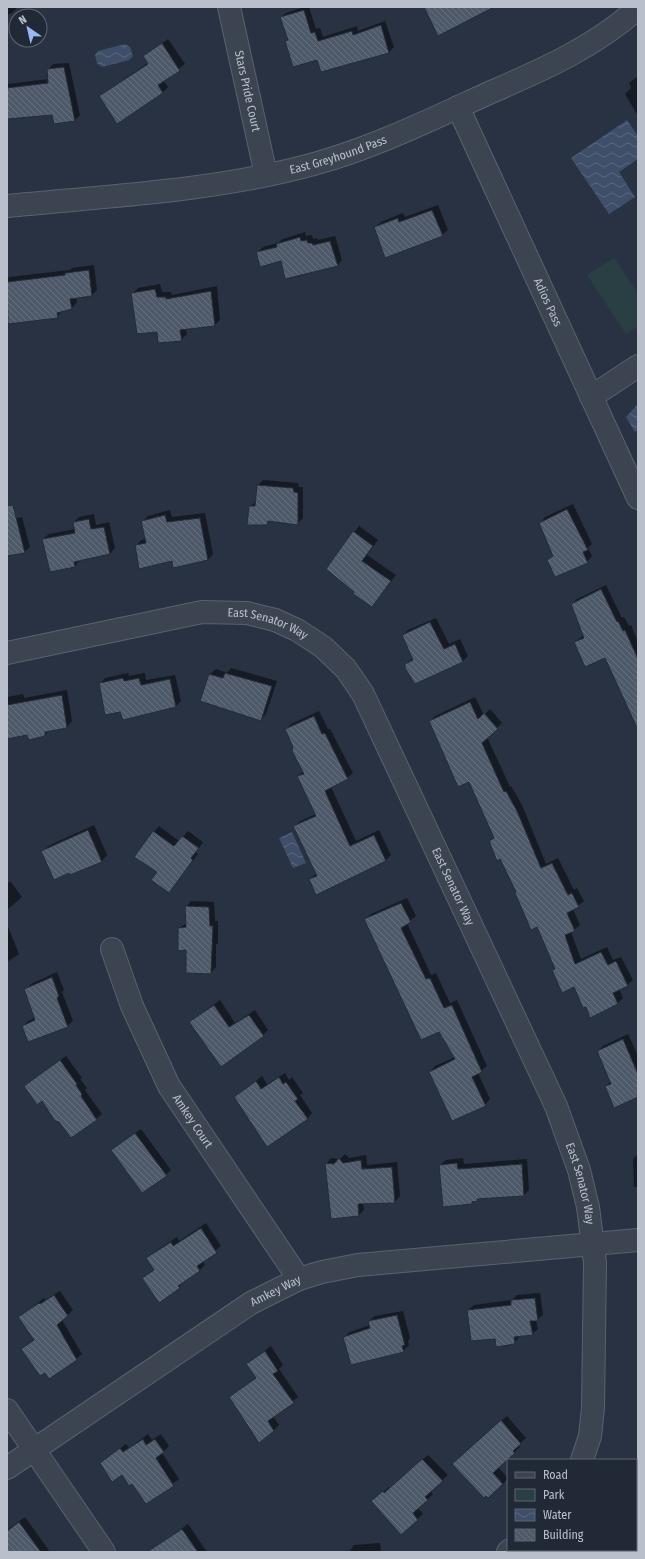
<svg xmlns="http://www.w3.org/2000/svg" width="645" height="1559" viewBox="0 0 645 1559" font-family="'Fira Sans Condensed',sans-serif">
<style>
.park{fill:#2a3f43}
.water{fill:url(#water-waves)}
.shadow{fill:#0007}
.building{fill:url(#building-back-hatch);stroke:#232b39}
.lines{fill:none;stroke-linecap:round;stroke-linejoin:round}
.minor-casing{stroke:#5a626f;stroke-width:24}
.minor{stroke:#3c4451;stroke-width:22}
.labels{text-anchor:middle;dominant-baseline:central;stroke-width:4;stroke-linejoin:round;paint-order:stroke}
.street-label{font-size:12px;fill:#b9c0cb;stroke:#212937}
</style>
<defs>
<pattern id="water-waves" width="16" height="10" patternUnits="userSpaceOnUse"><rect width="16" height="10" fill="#3f4f6a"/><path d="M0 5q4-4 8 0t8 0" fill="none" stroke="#59677e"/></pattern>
<pattern id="building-back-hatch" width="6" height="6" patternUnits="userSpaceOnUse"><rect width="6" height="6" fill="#4e596a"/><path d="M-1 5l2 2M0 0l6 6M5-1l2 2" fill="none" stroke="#656f7e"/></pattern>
</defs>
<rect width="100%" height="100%" fill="#283242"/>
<!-- park -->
<polygon class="park" points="614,258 638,294 638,326 626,334 587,275"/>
<!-- water -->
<g class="water">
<polygon points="125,44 130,47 133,56 129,60 102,67 97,63 95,55 98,51"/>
<polygon points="627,120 638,136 638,159 619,172 635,197 609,214 571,158"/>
<polygon points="638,404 638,430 635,432 626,417"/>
<polygon points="292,832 306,863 293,868 279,838"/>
</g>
<!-- shadow -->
<g class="shadow">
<polygon points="7,7 17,7 17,8 12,13 7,15"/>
<polygon points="304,7 309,7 316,29 320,28 323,37 357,26 358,31 385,21 394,47 389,52 322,71 318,58 286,42 289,39 281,17 286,13"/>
<polygon points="168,39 185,64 163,80 168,87 162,93 100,96 149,62 145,56"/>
<polygon points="69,63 80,115 75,120 53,114 7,118 7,84 49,79 48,70 53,64"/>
<polygon points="638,76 638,116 625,94 631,88 629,83"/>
<polygon points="438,205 448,230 442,235 375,227 381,222 403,213 405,217"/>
<polygon points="305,232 306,236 312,235 313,239 317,238 318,240 335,236 342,260 337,266 281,260 257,253 263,247 278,243 283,239"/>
<polygon points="94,265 97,290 92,295 76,297 77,302 72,308 63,310 57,317 9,323 7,280 9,277 70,270 72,268"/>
<polygon points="160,284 162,292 171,292 172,295 217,286 220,320 215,325 185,328 187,334 181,340 132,294 138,288"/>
<polygon points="263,480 298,483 299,487 303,487 303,518 297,524 270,521 266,524 250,507 256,501 258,485"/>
<polygon points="573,504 592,544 588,548 592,556 587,562 549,560 554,555 540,523 545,517"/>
<polygon points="170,510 172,517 205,513 213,554 208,560 136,546 141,540 146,539 142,522 148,516"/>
<polygon points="94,514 96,525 109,522 115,548 110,554 80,560 75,566 43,539 49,534 75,529 74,522 79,517"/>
<polygon points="22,517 30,547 24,552 13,554 7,558 7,521"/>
<polygon points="359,526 378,540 367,555 396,575 372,606 328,569"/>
<polygon points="606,585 622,618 624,617 629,626 631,625 638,642 638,727 605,657 575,642 584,635 572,604 577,599"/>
<polygon points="436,618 449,644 460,639 468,656 463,661 415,683 406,664 413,658 403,635 408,630"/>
<polygon points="231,668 277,681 266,714 261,719 201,700 210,674 216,669 227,673"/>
<polygon points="128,673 129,676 145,673 146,680 175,675 181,701 176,706 123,718 121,710 100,684 105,678"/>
<polygon points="67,690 72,721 67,727 49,730 45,735 28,734 7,738 7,697 23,694 24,698"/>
<polygon points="475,697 484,715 490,709 502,723 487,737 510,787 511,786 522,805 546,864 558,858 574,890 577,888 584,901 573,909 580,925 571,932 581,959 607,947 613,960 621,957 633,980 627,985 619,989 623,998 618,1003 591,1016 575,986 553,970 556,967 538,926 490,841 494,836 469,780 430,721 435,716"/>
<polygon points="319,711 328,729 330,729 353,773 347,778 331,787 356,841 379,830 391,855 385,861 310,879 317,873 294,827 300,821 316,814 298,776 304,771 286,729 291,724"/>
<polygon points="94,825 107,855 102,861 70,874 43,852 48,846"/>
<polygon points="159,826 179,841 188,831 203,842 196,853 198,854 169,892 154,832"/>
<polygon points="10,881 22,897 7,910 7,884"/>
<polygon points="407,898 416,916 407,923 431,975 436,973 450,1003 457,1000 487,1066 478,1073 490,1099 485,1105 430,1072 435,1066 455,1057 365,919 371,914"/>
<polygon points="191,901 214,902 215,921 218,921 218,943 216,945 216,967 211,973 187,972 187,949 179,928 187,923 186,907"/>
<polygon points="7,924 19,954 7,962"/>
<polygon points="57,972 64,990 62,992 73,1021 67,1026 23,1026 28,1021 35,1018 26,989 31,984"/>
<polygon points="220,1000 235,1023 255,1010 268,1030 263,1035 190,1022"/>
<polygon points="628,1034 638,1056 638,1096 606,1086 611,1081 598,1051 603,1046"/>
<polygon points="66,1056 82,1078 80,1079 87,1088 85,1090 102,1114 96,1119 43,1099 25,1086"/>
<polygon points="285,1073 289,1080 292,1077 303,1093 300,1095 312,1113 307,1119 235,1097 262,1076 267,1084"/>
<polygon points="141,1129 171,1170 166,1175 112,1150"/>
<polygon points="345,1154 349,1158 366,1155 367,1165 397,1162 400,1196 395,1202 363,1203 364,1210 359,1215 332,1218 326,1164 331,1158 340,1159"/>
<polygon points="638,1154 638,1187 634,1187 633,1159"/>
<polygon points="463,1158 464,1164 527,1159 529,1190 524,1195 480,1198 471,1203 440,1165 446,1160"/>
<polygon points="206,1223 221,1246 203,1261 205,1265 200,1270 184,1281 179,1287 143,1278 155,1269 147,1259 153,1253 177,1237 179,1241"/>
<polygon points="60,1291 73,1310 62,1320 82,1354 76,1359 45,1372 23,1349 34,1339 19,1317 44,1298 45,1300"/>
<polygon points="540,1293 543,1315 536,1320 538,1329 532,1334 520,1336 514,1343 496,1337 468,1310 474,1305 512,1300 517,1295"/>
<polygon points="403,1311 410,1338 408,1341 409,1345 403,1351 344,1337 350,1332 370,1325 369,1321 375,1316"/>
<polygon points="271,1346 283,1365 279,1369 298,1397 273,1416 279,1425 274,1430 236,1392 257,1377 247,1364"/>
<polygon points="507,1416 526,1438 518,1445 520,1447 498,1467 508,1478 503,1484 459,1458"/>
<polygon points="148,1434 152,1440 161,1434 169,1446 162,1453 179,1479 146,1503 132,1483 122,1474 101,1463 126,1444 129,1448"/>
<polygon points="428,1455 448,1475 430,1491 433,1494 418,1508 423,1514 401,1533 378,1496 389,1487 390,1488"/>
<polygon points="638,1468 638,1531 636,1530 636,1473"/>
<polygon points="25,1517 50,1552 7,1552 7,1530"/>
<polygon points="188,1524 207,1552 162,1552 158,1546"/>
<polygon points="380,1543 381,1552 349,1552 354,1545"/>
<polygon points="583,1550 603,1550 605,1552 581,1552"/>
<polygon points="608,1550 618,1550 621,1552 606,1552"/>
</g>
<!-- building -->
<g class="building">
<polygon points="424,7 494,7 438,36"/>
<polygon points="304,10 311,33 315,32 318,41 352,31 353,35 381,25 389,53 321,72 317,60 293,67 285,41 288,40 280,17"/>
<polygon points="162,43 180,71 158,85 163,93 117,124 99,96 148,64 143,56"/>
<polygon points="64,67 75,121 54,124 52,115 7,119 7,88 48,83 47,69"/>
<polygon points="432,210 443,236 385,258 374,227 398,218 399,222"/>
<polygon points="300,237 301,241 307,240 308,243 312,243 313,245 330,241 338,266 285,279 281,261 260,267 256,252 277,247 276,244"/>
<polygon points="89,270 92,296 70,299 72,309 57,313 58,318 8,324 7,282 65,275 65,273"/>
<polygon points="155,289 157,297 166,297 166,299 211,291 215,326 180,330 182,341 158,343 157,332 137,334 131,293"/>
<polygon points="257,485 293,488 294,492 298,493 298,525 268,521 267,525 247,525 249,506 255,506"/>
<polygon points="13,505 25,553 7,556 7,506"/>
<polygon points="567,509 588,550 583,552 588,563 555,577 547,560 553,556 539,523"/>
<polygon points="165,515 167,522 200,518 208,560 173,568 172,561 139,569 135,545 146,543 141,521"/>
<polygon points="89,519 91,529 104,527 110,554 74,562 75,567 50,572 42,539 75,533 73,522"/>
<polygon points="353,531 373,546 362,561 391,581 372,607 353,594 354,592 326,569"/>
<polygon points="601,589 617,622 618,621 623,631 625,630 638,659 638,730 605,658 585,667 574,642 584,638 571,604"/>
<polygon points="430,622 444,649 455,644 463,662 415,684 405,668 405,664 413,660 402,635"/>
<polygon points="225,673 272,686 261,721 200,701 209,674 223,678"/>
<polygon points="123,678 124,681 139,678 141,685 170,679 176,707 123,720 120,712 105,715 99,683"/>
<polygon points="62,695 67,728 45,732 45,736 29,740 27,735 7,739 7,705"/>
<polygon points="470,702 478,719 484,713 498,729 482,743 504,792 506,791 517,811 541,868 552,863 568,895 572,893 579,907 567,913 575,931 565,935 575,964 601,952 608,965 616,961 628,986 613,993 618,1004 590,1018 586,1007 583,1008 574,987 562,993 552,970 555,969 537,927 531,930 515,893 516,892 500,859 497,861 489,841 494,838 469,782 458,787 429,721"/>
<polygon points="314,716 322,734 325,733 348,779 325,791 350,846 374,835 386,861 316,895 309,879 317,876 293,826 316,816 297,776 304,774 292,751 293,747 285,729"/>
<polygon points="88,830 102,862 70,875 69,873 54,880 41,851"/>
<polygon points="153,831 174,846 182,836 199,848 191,858 193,860 169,893 151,880 157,872 134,857"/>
<polygon points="401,903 411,922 401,928 426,979 430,978 444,1008 452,1005 482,1072 472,1077 486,1106 452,1121 429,1072 455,1059 439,1032 421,1040 364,919"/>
<polygon points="185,906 209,907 210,926 213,926 211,974 186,973 186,950 178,951 178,928 186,927"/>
<polygon points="52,977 59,996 57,998 68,1027 28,1042 22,1026 35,1020 24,989"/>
<polygon points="214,1005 229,1027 249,1015 264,1036 221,1067 189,1022"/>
<polygon points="623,1039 638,1074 638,1097 614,1108 605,1086 611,1084 597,1051"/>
<polygon points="60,1060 77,1084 76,1085 82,1094 81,1096 97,1120 71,1138 59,1122 55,1121 42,1101 37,1105 24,1086"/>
<polygon points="279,1077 283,1084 286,1082 298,1099 295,1101 308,1119 267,1147 234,1097 256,1081 261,1089"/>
<polygon points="135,1133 167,1176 142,1193 111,1150"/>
<polygon points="339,1158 343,1163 361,1160 362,1169 392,1167 395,1203 358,1204 359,1216 331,1219 325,1163 334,1164"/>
<polygon points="457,1163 458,1169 522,1164 524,1196 477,1199 478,1201 472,1202 472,1204 443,1207 439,1165"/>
<polygon points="201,1228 217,1253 197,1266 200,1271 178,1286 180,1288 159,1303 142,1278 154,1270 146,1258 171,1242 173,1246"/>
<polygon points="54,1295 68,1316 57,1325 77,1360 49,1379 45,1373 40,1376 21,1349 34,1340 18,1317 39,1303 40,1304"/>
<polygon points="535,1298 538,1321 530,1321 533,1335 514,1337 515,1344 496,1347 495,1339 471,1341 467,1310 511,1305 511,1300"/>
<polygon points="397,1315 405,1345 402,1346 404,1352 351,1365 343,1337 370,1328 368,1321"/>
<polygon points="265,1351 278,1371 273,1374 294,1403 268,1421 274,1431 259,1443 229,1397 256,1378 246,1364"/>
<polygon points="501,1420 521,1444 513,1451 515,1453 493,1473 503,1484 488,1498 486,1496 484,1498 452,1464"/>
<polygon points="143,1439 146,1445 155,1439 164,1452 156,1458 174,1486 146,1504 132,1484 129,1486 122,1475 112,1482 100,1463 120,1448 123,1452"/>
<polygon points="422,1459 443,1481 425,1497 428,1500 413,1513 418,1520 401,1535 371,1501 383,1491 384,1493"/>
<polygon points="19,1522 41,1552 7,1552 7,1531"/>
<polygon points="182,1529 198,1552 147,1552"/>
</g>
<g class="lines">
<defs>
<g id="minor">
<path id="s1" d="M229,7L266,175"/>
<path id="s2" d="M458,107L638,498"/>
<path id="s3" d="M7,206C108,196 216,191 314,164C375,147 432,119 489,93C542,70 595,47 638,8"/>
<polyline points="591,397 638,366"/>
<path id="s4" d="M7,653L202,612L247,613L275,620L297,630L323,647L346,669L363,694L556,1106L579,1170L588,1207L595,1263L593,1408L590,1436L582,1460"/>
<path id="s5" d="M112,949L132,1006L169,1086L299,1279"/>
<polyline points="7,1410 104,1552"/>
<path id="s6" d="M7,1468L251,1303L299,1279L322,1272L358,1265L638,1240"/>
<polyline points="508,1552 510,1550"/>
</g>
</defs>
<!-- minor casing -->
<use href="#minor" class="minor-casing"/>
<!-- minor -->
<use href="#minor" class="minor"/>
</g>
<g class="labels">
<!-- street labels -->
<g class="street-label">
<text stroke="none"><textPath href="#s1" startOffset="86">Stars Pride Court</textPath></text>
<text stroke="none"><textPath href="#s3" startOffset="336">East Greyhound Pass</textPath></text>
<text stroke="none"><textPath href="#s2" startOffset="215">Adios Pass</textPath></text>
<text stroke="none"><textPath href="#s4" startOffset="267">East Senator Way</textPath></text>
<text stroke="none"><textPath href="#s4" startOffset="603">East Senator Way</textPath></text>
<text stroke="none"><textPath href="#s5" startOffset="191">Amkey Court</textPath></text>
<text stroke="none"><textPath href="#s4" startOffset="927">East Senator Way</textPath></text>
<text stroke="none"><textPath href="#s6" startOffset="322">Amkey Way</textPath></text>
</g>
</g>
<!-- border -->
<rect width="645" height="1559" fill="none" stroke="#b9c0cb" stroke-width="16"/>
<!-- legend -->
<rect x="507" y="1459" width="130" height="92" fill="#212937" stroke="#5e6572"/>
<rect x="515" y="1472" width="20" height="6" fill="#3c4451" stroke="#5e6572"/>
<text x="543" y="1479" font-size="12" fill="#b9c0cb">Road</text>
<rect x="515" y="1489" width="20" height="12" fill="#2a3f43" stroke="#5e6572"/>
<text x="543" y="1499" font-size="12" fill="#b9c0cb">Park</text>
<rect x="515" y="1509" width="20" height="12" fill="url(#water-waves)" stroke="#5e6572"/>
<text x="543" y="1519" font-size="12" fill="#b9c0cb">Water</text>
<rect x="515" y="1529" width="20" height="12" fill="url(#building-back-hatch)" stroke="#5e6572"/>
<text x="543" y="1539" font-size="12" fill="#b9c0cb">Building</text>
<!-- north arrow -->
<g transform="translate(28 28) rotate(326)"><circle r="19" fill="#212937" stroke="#5e6572"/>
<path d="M0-3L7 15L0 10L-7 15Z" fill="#96b7f4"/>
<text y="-6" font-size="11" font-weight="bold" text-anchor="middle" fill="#b9c0cb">N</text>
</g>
</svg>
